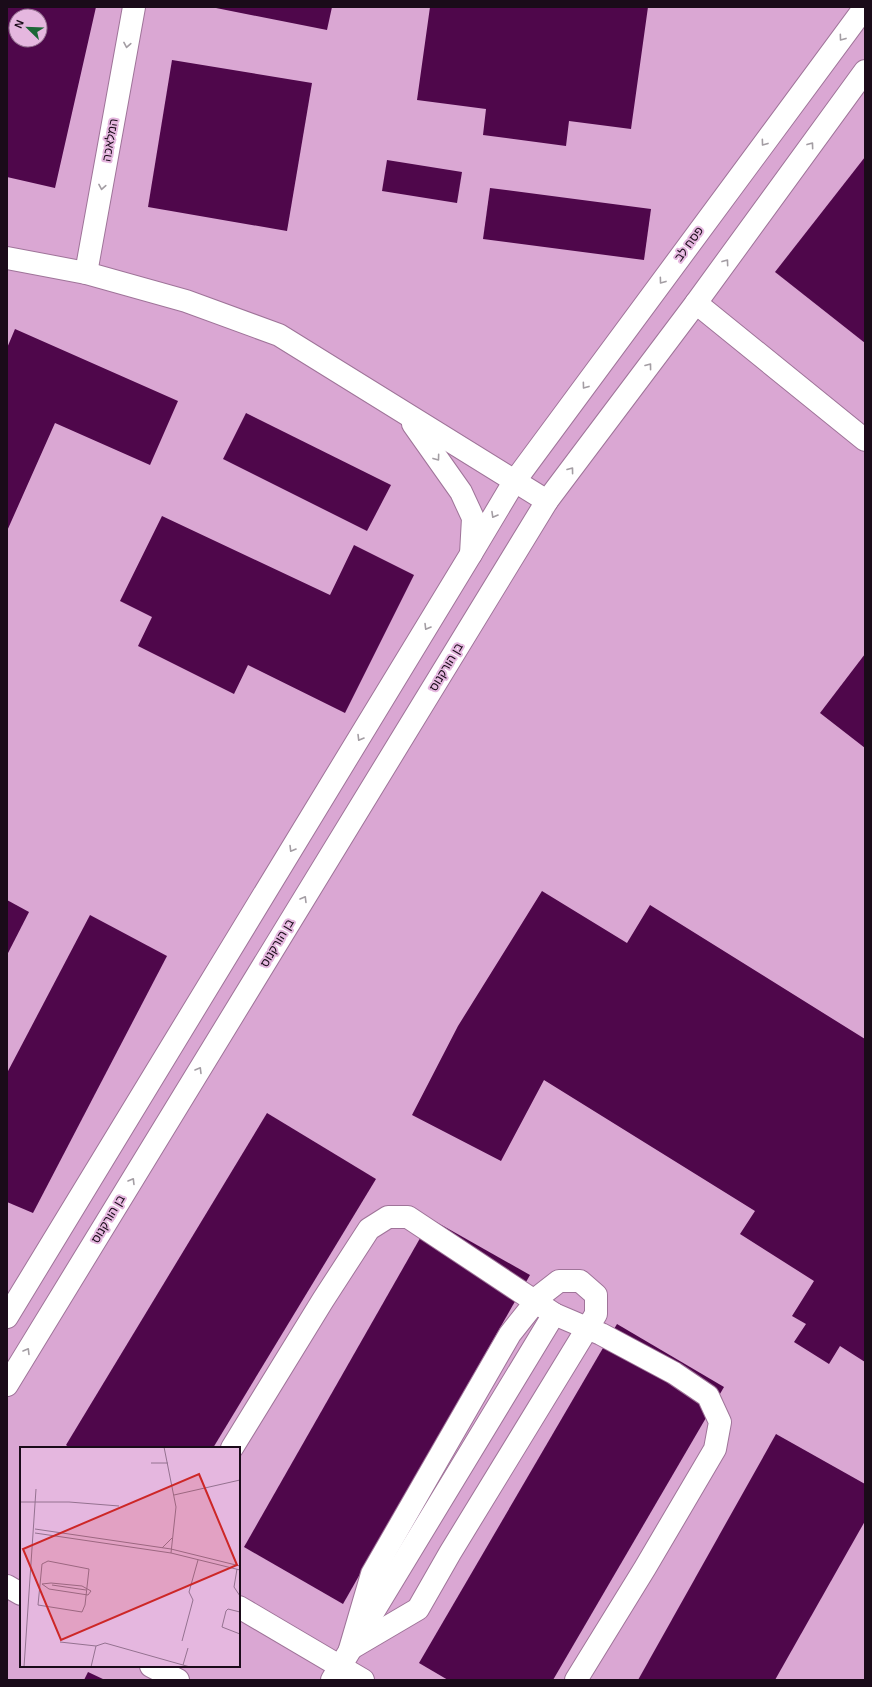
<svg xmlns="http://www.w3.org/2000/svg" width="872" height="1687" viewBox="0 0 872 1687" font-family="Arial,Heebo,sans-serif">
<style>
.built{fill:#daa7d3;fill-rule:evenodd}
.building{fill:#4f074b;fill-rule:evenodd}
.lines{fill:none;stroke-linecap:round;stroke-linejoin:round}
.minor-casing{stroke:#9f7499;stroke-width:24}
.major-casing{stroke:#9f7499;stroke-width:24}
.minor{stroke:#fff;stroke-width:22}
.major{stroke:#fff;stroke-width:22}
.oneway{stroke:#a39da3}
.labels{text-anchor:middle;dominant-baseline:central;stroke-width:4;stroke-linejoin:round;paint-order:stroke}
.street-label{font-size:12px;fill:#1a0b19;stroke:#e5b7df}
.inset-road{fill:none;stroke:#947290;stroke-width:1}
.view{fill:#cd2727;fill-opacity:0.15;stroke:#cd2727;stroke-width:2}
.inset-edge{fill:none;stroke:#1a0b19;stroke-width:2}
</style>
<rect width="100%" height="100%" fill="#e5b7df"/>
<!-- built -->
<path class="built" d="M7,7H865V1680H7ZM16,16H40V40H16ZM21,1448H239V1666H21Z"/>
<!-- building -->
<g class="building">
<path d="M7,7H96L55,188L7,177ZM16,16H40V40H16Z"/>
<polygon points="211,7 332,7 327,30"/>
<polygon points="430,7 648,7 631,129 569,121 566,146 483,135 486,109 417,100"/>
<polygon points="172,60 312,83 287,231 148,207"/>
<polygon points="865,157 865,343 775,272"/>
<polygon points="387,160 462,172 457,203 382,191"/>
<polygon points="490,188 651,209 644,260 483,239"/>
<polygon points="15,329 178,401 150,465 55,423 7,531 7,348"/>
<polygon points="246,413 391,485 367,531 223,459"/>
<polygon points="162,516 330,595 354,545 414,575 345,713 248,665 234,694 138,646 152,617 120,601"/>
<polygon points="865,654 865,748 820,713"/>
<polygon points="542,891 627,943 650,905 865,1039 865,1362 840,1346 829,1364 794,1342 806,1324 792,1316 814,1281 740,1234 755,1211 544,1080 501,1161 412,1115 458,1026"/>
<polygon points="7,900 29,912 7,955"/>
<polygon points="90,915 167,956 33,1213 7,1202 7,1073"/>
<polygon points="267,1113 376,1179 213,1448 70,1448 66,1445"/>
<polygon points="431,1219 530,1275 343,1604 244,1547"/>
<polygon points="617,1324 724,1387 553,1680 448,1680 419,1663"/>
<polygon points="776,1434 865,1484 865,1521 775,1680 638,1680"/>
<polygon points="88,1672 105,1680 84,1680"/>
</g>
<g class="lines">
<defs>
<g id="minor">
<polyline points="86,273 134,7"/>
<polyline points="696,303 865,440"/>
<polygon points="559,1281 580,1281 596,1295 596,1314 450,1553 418,1609 350,1649 372,1574 510,1334 541,1295"/>
<polyline points="7,1317 471,554 514,482"/>
<polyline points="7,1385 547,501"/>
<polyline points="232,1448 323,1300 369,1229 388,1217 408,1217 554,1314 601,1334 674,1373 708,1396 720,1422 715,1449 645,1568 576,1680"/>
<polyline points="7,1586 21,1594"/>
<polyline points="239,1607 363,1680"/>
<polyline points="151,1666 178,1680"/>
<polyline points="332,1680 554,1314"/>
</g>
<g id="major">
<polyline points="7,258 86,273 186,301 279,335 547,501 696,303 865,71"/>
<polyline points="413,424 461,492 473,518 471,554"/>
<polyline points="514,482 865,7"/>
</g>
</defs>
<!-- minor casing -->
<use href="#minor" class="minor-casing"/>
<!-- major casing -->
<use href="#major" class="major-casing"/>
<!-- minor -->
<use href="#minor" class="minor"/>
<!-- major -->
<use href="#major" class="major"/>
</g>
<!-- one-way arrows -->
<defs><path id="oneway-chevron" d="M-2-3.5L2.5 0L-2 3.5" fill="none" stroke-width="1.6" stroke-linecap="round" stroke-linejoin="round"/></defs>
<g class="oneway">
<use href="#oneway-chevron" transform="translate(842 38) rotate(126)"/>
<use href="#oneway-chevron" transform="translate(127 45) rotate(100)"/>
<use href="#oneway-chevron" transform="translate(764 143) rotate(126)"/>
<use href="#oneway-chevron" transform="translate(811 145) rotate(-54)"/>
<use href="#oneway-chevron" transform="translate(102 187) rotate(100)"/>
<use href="#oneway-chevron" transform="translate(726 262) rotate(-54)"/>
<use href="#oneway-chevron" transform="translate(662 281) rotate(126)"/>
<use href="#oneway-chevron" transform="translate(649 366) rotate(-53)"/>
<use href="#oneway-chevron" transform="translate(585 386) rotate(126)"/>
<use href="#oneway-chevron" transform="translate(437 458) rotate(54)"/>
<use href="#oneway-chevron" transform="translate(571 470) rotate(-53)"/>
<use href="#oneway-chevron" transform="translate(494 515) rotate(120)"/>
<use href="#oneway-chevron" transform="translate(427 627) rotate(121)"/>
<use href="#oneway-chevron" transform="translate(360 738) rotate(121)"/>
<use href="#oneway-chevron" transform="translate(292 849) rotate(121)"/>
<use href="#oneway-chevron" transform="translate(304 899) rotate(-59)"/>
<use href="#oneway-chevron" transform="translate(199 1070) rotate(-59)"/>
<use href="#oneway-chevron" transform="translate(132 1181) rotate(-59)"/>
<use href="#oneway-chevron" transform="translate(27 1351) rotate(-59)"/>
</g>
<g class="labels">
<!-- street labels -->
<g class="street-label">
<text transform="translate(110 140) rotate(-80)">המלאכה</text>
<text transform="translate(689 244) rotate(-54)">פסח לב</text>
<text transform="translate(446 667) rotate(-59)">בן הורקנוס</text>
<text transform="translate(277 943) rotate(-59)">בן הורקנוס</text>
<text transform="translate(108 1219) rotate(-59)">בן הורקנוס</text>
</g>
</g>
<!-- overview -->
<g transform="translate(20 1447)">
<rect width="220" height="220" fill="#e5b7df"/>
<path class="inset-road" d="M144,0L156,60L151,106L220,123M131,16H148M154,48L220,33M0,55H49L99,59M15,82L151,102M15,86L151,106M142,101L152,91M151,102L220,119M28,114L69,122L65,158L62,165L18,158L22,117ZM217,122L214,140L220,149M31,136L62,139L71,144L68,148L29,142L22,137ZM32,138L66,143M220,165L208,162L206,164L202,180L220,187M162,194L173,153L169,145L178,113M40,195L76,199M163,218L168,201M4,220L16,42M71,220L76,199L85,196L170,220"/>
<path class="view" d="M179,27L217,118L41,193L3,102Z"/>
<rect width="220" height="220" class="inset-edge"/>
</g>
<!-- border -->
<rect width="872" height="1687" fill="none" stroke="#1a0b19" stroke-width="16"/>
<!-- north arrow -->
<g transform="translate(28 28) rotate(293)"><circle r="19" fill="#e5b7df" stroke="#947290"/>
<path d="M0-3L7 15L0 10L-7 15Z" fill="#1b6736"/>
<text y="-6" font-size="11" font-weight="bold" text-anchor="middle" fill="#1a0b19">N</text>
</g>
</svg>
